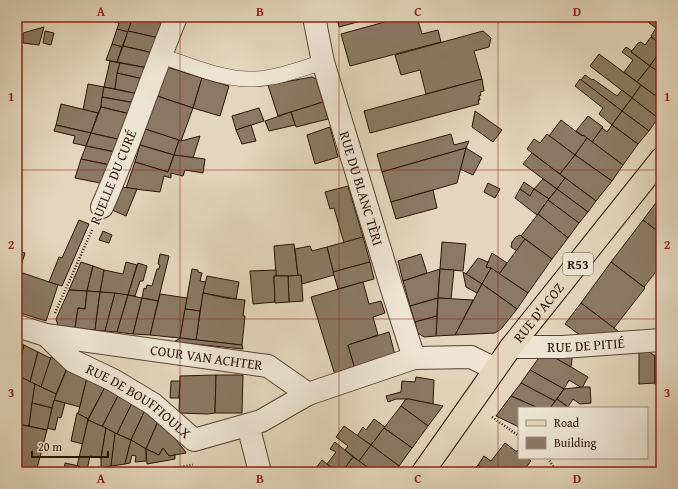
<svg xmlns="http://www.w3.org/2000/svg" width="678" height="489" viewBox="0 0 678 489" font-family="'Gentium Book Plus',serif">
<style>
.building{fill:#8b7963;stroke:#2b1403}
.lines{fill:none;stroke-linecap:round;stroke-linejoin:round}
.service-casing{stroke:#594431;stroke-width:16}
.minor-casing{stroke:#594431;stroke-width:24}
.primary-casing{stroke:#2b1403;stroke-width:24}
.path{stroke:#2b1403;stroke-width:2.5;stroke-dasharray:1 2;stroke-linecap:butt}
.service{stroke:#ede4d3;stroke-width:15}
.minor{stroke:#ede4d3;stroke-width:22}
.primary{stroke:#e3d6bc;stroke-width:22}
.grid{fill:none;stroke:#8f2418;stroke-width:1;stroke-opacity:0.55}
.labels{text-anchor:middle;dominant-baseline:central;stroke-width:3.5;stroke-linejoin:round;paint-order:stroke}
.shield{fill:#ede4d3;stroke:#655241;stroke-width:1}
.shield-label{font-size:13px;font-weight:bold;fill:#2b1403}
.street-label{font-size:14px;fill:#2b1403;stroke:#ede4d3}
.neatline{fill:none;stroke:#8f2418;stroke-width:1.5}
.grid-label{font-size:13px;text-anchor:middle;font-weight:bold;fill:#8f2418}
</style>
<rect width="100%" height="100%" fill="#e3d6bc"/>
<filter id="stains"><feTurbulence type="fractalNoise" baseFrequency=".005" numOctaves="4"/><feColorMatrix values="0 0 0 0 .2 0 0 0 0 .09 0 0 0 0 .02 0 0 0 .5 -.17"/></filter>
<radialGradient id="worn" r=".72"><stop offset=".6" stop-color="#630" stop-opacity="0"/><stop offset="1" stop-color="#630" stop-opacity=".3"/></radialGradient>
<!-- building -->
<g class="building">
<polygon points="17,17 19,17 22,29 17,30"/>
<polygon points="105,17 133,17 128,32 117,29 119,23 105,19"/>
<polygon points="133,17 165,23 159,38 128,31"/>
<polygon points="138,17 168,17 165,23"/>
<polygon points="337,17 360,17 361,21 339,27"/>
<polygon points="360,17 376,17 361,21"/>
<polygon points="403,17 417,17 422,34 438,30 441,42 350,66 341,34"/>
<polygon points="641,17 661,17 661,45 651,36 656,28"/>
<polygon points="44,27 39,45 23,43 23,33"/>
<polygon points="117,29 128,32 122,47 112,44"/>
<polygon points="45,31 54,33 51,45 43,43"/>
<polygon points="128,31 159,38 153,53 123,46"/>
<polygon points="483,31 491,38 489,47 474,51 482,79 426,94 420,70 401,75 395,55"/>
<polygon points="651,37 661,45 661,50 650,66 631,52 638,43 641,42 645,45"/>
<polygon points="112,44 122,47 117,62 106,60"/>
<polygon points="123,46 153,53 148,68 117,62"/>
<polygon points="626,47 632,51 631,52 650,66 637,82 624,72 633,60 622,52"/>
<polygon points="661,50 661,74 650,66"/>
<polygon points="599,54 641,85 632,98 590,66"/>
<polygon points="110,61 120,63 115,89 104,87"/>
<polygon points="120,63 148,68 143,79 117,73"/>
<polygon points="650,66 661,74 661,100 637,82"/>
<polygon points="167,67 202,78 193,108 157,96"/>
<polygon points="117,73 143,79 138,94 115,89"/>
<polygon points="585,75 592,80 593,79 617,96 622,90 632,98 622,111 581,80"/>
<polygon points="312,77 316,79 323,102 278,116 268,85"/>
<polygon points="202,78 229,86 220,116 193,108"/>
<polygon points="482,79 484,91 480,92 481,95 479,96 480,100 478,100 479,104 370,133 364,111"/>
<polygon points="580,79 622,111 612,125 599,114 603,108 575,86"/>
<polygon points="88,84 104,87 101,107 98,113 83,110"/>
<polygon points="641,85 661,100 661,114 658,118 632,98"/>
<polygon points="104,87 138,94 135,103 102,97"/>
<polygon points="157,96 193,108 181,141 145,129"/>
<polygon points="102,97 135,103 130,114 101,107"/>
<polygon points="632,98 658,118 649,131 622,111"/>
<polygon points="323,102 328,119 296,127 291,112"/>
<polygon points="61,104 98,113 91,133 56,125"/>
<polygon points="101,107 130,114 121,140 91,133"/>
<polygon points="259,108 264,121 236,130 232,116"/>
<polygon points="475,111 502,130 493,142 472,127"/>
<polygon points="622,111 649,131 638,144 612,125"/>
<polygon points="291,112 295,125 269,131 265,121"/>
<polygon points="588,116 603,127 592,142 576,131"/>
<polygon points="561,120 582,136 583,135 587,138 575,155 549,136"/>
<polygon points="56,125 91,133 86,146 73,143 75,136 54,131"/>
<polygon points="251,125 256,141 242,144 236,130"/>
<polygon points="612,125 638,144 623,165 592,142 602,128 607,132"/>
<polygon points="330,127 338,157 315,164 307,135"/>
<polygon points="145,129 179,140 174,155 140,145"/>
<polygon points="91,133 121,140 115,152 86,146"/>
<polygon points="451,134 454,145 469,141 466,148 382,172 377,154"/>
<polygon points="547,134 575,155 560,174 527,149 534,139 540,143"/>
<polygon points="200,136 193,158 174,155 179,140 181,141"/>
<polygon points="587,138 623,165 612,181 575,155"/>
<polygon points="140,145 174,155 168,172 135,162"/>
<polygon points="86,146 115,152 110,165 81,159"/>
<polygon points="466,148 482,158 473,175 460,169"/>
<polygon points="466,148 457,183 391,202 382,172"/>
<polygon points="532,153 565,178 557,189 523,164"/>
<polygon points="174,155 205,159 203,173 185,170 183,176 171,173 171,178 164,176 160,192 126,188 135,162 168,172"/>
<polygon points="575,155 612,181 596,201 560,174"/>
<polygon points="81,159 110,165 105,184 75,178"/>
<polygon points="565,178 596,201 588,212 557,189"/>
<polygon points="543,179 557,189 549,199 534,189"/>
<polygon points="524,182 534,189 530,196 520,189"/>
<polygon points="488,183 500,189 495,198 484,192"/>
<polygon points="115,186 137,189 126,216 105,207"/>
<polygon points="348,186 363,237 344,243 334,208 330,209 325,192"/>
<polygon points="520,189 530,196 534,189 549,199 537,215 515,198"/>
<polygon points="557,189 588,212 579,223 548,200"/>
<polygon points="433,190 437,208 396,219 391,202"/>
<polygon points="661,196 661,234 643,220"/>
<polygon points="548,200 579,223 568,238 538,214"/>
<polygon points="538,214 568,238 552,259 521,236"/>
<polygon points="79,220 89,224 62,286 49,282 59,257 62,258"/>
<polygon points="643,220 661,234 661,265 644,287 611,262"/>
<polygon points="103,231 112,235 109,243 99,240"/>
<polygon points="520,235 525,239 517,251 511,247 512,242 516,237"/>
<polygon points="363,237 370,262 333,272 327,247"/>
<polygon points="525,239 552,259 528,293 499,274"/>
<polygon points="442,242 466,244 463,271 440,269"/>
<polygon points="294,244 298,276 276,276 274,246"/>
<polygon points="310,246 312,251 327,247 334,275 302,284 301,275 298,276 295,249"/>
<polygon points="17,250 25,253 19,272 17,271"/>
<polygon points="492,253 507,263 499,274 486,267"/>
<polygon points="160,254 169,256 158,301 142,298 144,288 146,289 147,285 152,286 157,269 159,269 160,265 158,264"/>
<polygon points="421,254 427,273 403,281 398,261"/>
<polygon points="478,258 488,262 486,267 491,268 482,284 466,274"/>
<polygon points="81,262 93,266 87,291 69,290"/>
<polygon points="126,262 137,265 128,295 100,292 104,270 123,274"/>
<polygon points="370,262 374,279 338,289 333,272"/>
<polygon points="611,262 645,288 614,328 581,303"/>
<polygon points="138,263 147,266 143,281 140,281 135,296 128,295"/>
<polygon points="93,266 104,270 100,292 87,291"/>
<polygon points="491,268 528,293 517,309 482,284"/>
<polygon points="192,269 198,270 198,272 202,273 200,281 206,282 200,311 185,309"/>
<polygon points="440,269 438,298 410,306 403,281"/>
<polygon points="440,269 454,270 451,299 438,298"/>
<polygon points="276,270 276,276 274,276 275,302 253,304 250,271"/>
<polygon points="17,271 58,285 46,321 17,312"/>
<polygon points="463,272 482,284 477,293 466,287"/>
<polygon points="301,275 303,301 289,302 288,276"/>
<polygon points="207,276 239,282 236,299 203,293"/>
<polygon points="274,276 288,276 289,302 275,303"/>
<polygon points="363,282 369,304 381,301 385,313 373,317 378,335 348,345 355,369 335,375 311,297"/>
<polygon points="482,284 517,309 501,329 495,333 455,335"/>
<polygon points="69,290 87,291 85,309 78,308 75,328 58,326 56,319"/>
<polygon points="87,291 100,292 95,330 75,328 78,308 85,309"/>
<polygon points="100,292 115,293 105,331 95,330"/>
<polygon points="115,293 128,295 117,332 105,331"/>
<polygon points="203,293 226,298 245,300 243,316 245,316 242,345 196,340"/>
<polygon points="160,294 187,298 180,338 150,335"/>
<polygon points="128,295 142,298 133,334 117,332"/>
<polygon points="142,298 158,301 150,335 133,334"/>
<polygon points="438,298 437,316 415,322 410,306"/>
<polygon points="438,298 473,300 455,335 436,336"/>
<polygon points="581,303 618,331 615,336 584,338 565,324"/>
<polygon points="185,309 200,311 196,340 180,338"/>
<polygon points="437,316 436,336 424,337 418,333 415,322"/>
<polygon points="389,332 395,355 355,369 348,345"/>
<polygon points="180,338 242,345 243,349 174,342"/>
<polygon points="17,343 24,345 17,375"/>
<polygon points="24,345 38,352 30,382 17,375"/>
<polygon points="642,347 655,356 655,383 639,384 639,348"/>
<polygon points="544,351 588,377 582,388 569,380 564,389 530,370"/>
<polygon points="573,351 571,367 545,352"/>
<polygon points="38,352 52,359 41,387 30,382"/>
<rect x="655" y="355" width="6" height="29"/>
<polygon points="51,357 68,366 56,394 41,387"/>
<polygon points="68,366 87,378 80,407 54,400"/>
<polygon points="530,370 564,389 555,401 521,383"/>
<polygon points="17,375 35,384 29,426 17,424"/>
<polygon points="216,375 215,413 208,414 179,413 180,376"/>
<polygon points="216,375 243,375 242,413 215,413"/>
<polygon points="416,377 434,380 433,404 407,399 396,399 388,402 386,396 401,392 402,381 415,382"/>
<polygon points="87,378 105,387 88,419 78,414"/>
<polygon points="171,381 180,381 179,398 170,398"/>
<polygon points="521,383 555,401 550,408 538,408 511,396"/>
<polygon points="35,384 56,394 52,408 32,403"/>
<polygon points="105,387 119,394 102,427 88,420"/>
<polygon points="583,387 590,387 591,403 580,404 573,399 568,407 557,399 564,389"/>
<polygon points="119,394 133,401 117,434 102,427"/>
<polygon points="511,396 538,408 519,408 519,427 496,416"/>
<polygon points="407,399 409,399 443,406 428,426 401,406 405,400"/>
<polygon points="557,399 568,407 567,408 550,408"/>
<polygon points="54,400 65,403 61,418 58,417 55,430 47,428"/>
<polygon points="133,401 146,408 131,440 117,434"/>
<polygon points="32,403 52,408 47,430 29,426"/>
<polygon points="401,406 428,426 412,448 384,428"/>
<polygon points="146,408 159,419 146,449 131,440"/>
<polygon points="77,413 88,419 83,444 71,441"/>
<polygon points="159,419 185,451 186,453 169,456 163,448 159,455 146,449"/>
<polygon points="374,419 385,427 371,445 357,436 363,427 366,430"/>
<polygon points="88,420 106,428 101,458 90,456 87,470 77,472 79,466 77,466"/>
<polygon points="17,424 47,430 36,472 17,472"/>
<polygon points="344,426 371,445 359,461 345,450 348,446 336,437"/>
<polygon points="106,428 115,433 114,447 111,466 101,468 101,458"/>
<polygon points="384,428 412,448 399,466 371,445"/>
<polygon points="115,433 131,440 125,464 111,466"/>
<polygon points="131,440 146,449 146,461 135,462 136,456 132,455 130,463 125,464"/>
<polygon points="335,442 353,457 342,472 338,472 327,464 336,452 330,449"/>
<polygon points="505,443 517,452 517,450 519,452 519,458 527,458 531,461 522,472 488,472 478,465 484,456 491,461"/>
<polygon points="371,445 399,466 394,472 374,472 359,461"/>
<polygon points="163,448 169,456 175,455 175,459 147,464 146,449 159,455"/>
<polygon points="353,457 359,461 374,472 342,472"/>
<polygon points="322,460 327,464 338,472 313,472"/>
<polygon points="65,463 79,466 77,472 64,472"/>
<polygon points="478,465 488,472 472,472"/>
<polygon points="250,469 251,472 210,472"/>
</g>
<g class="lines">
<defs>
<path id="service" d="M160,56C189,64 219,79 249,79C271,80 302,69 323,62"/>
<g id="minor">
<path id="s1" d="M314,17L323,62L391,286L414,358"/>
<path d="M102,207C130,145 150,80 176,17"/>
<path id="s2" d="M17,326L46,335L73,361L113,380L153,404L194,440L261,421L308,394"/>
<path id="s3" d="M46,335L268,366L308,394L414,358L471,357L495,369"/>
<path id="s4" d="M511,347H563L661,340"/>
<polyline points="248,425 260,472"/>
</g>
<g id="primary">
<path id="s5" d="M423,472L511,347L661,159"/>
</g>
</defs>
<!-- service casing -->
<use href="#service" class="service-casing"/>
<!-- minor casing -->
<use href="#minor" class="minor-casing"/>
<!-- primary casing -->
<use href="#primary" class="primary-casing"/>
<!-- path -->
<g class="path">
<polyline points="55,313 93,228"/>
<polyline points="492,417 519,436"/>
<polyline points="548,458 554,468 553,472"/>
<polyline points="148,472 193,465"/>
</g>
<!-- service -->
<use href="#service" class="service"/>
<!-- minor -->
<use href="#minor" class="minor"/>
<!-- primary -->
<use href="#primary" class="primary"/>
</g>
<!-- grid -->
<path class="grid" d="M180,17V472M339,17V472M498,17V472M17,170H661M17,319H661"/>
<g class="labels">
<!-- shield labels -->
<rect class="shield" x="563" y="253" width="30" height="22" rx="3"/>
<g class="shield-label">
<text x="578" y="264">R53</text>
</g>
<!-- street labels -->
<g class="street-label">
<text transform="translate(113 177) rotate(-68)">RUELLE DU CURÉ</text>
<text stroke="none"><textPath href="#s1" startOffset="178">RUE DU BLANC TÈRI</textPath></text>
<text stroke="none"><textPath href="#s5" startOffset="197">RUE D'ACOZ</textPath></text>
<text stroke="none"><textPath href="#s4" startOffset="75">RUE DE PITIÉ</textPath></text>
<text stroke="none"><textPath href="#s3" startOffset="162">COUR VAN ACHTER</textPath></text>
<text stroke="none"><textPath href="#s2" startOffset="145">RUE DE BOUFFIOULX</textPath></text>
</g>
</g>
<!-- margin -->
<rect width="678" height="489" fill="none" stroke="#e3d6bc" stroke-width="44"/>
<!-- legend -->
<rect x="518" y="407" width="130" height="52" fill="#ede4d3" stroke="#9f9180"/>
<rect x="526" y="420" width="20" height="6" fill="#e3d6bc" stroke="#9f9180"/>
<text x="554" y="427" font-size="12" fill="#2b1403">Road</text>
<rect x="526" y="437" width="20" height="12" fill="#8b7963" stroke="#9f9180"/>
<text x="554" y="447" font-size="12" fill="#2b1403">Building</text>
<!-- scale -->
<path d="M32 451v6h76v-6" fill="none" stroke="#2b1403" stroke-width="2"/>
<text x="38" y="451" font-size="12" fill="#2b1403" stroke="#ede4d3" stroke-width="3" paint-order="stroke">20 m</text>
<rect x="22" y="22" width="634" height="445" class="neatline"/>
<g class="grid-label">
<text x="101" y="16">A</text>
<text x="260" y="16">B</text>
<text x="418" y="16">C</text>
<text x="577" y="16">D</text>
<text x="11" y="101">1</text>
<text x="667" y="101">1</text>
<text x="11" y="249">2</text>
<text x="667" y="249">2</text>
<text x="11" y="397">3</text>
<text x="667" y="397">3</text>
<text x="101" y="483">A</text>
<text x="260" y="483">B</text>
<text x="418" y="483">C</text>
<text x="577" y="483">D</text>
</g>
<rect width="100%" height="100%" filter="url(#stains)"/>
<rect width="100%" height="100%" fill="url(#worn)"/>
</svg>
